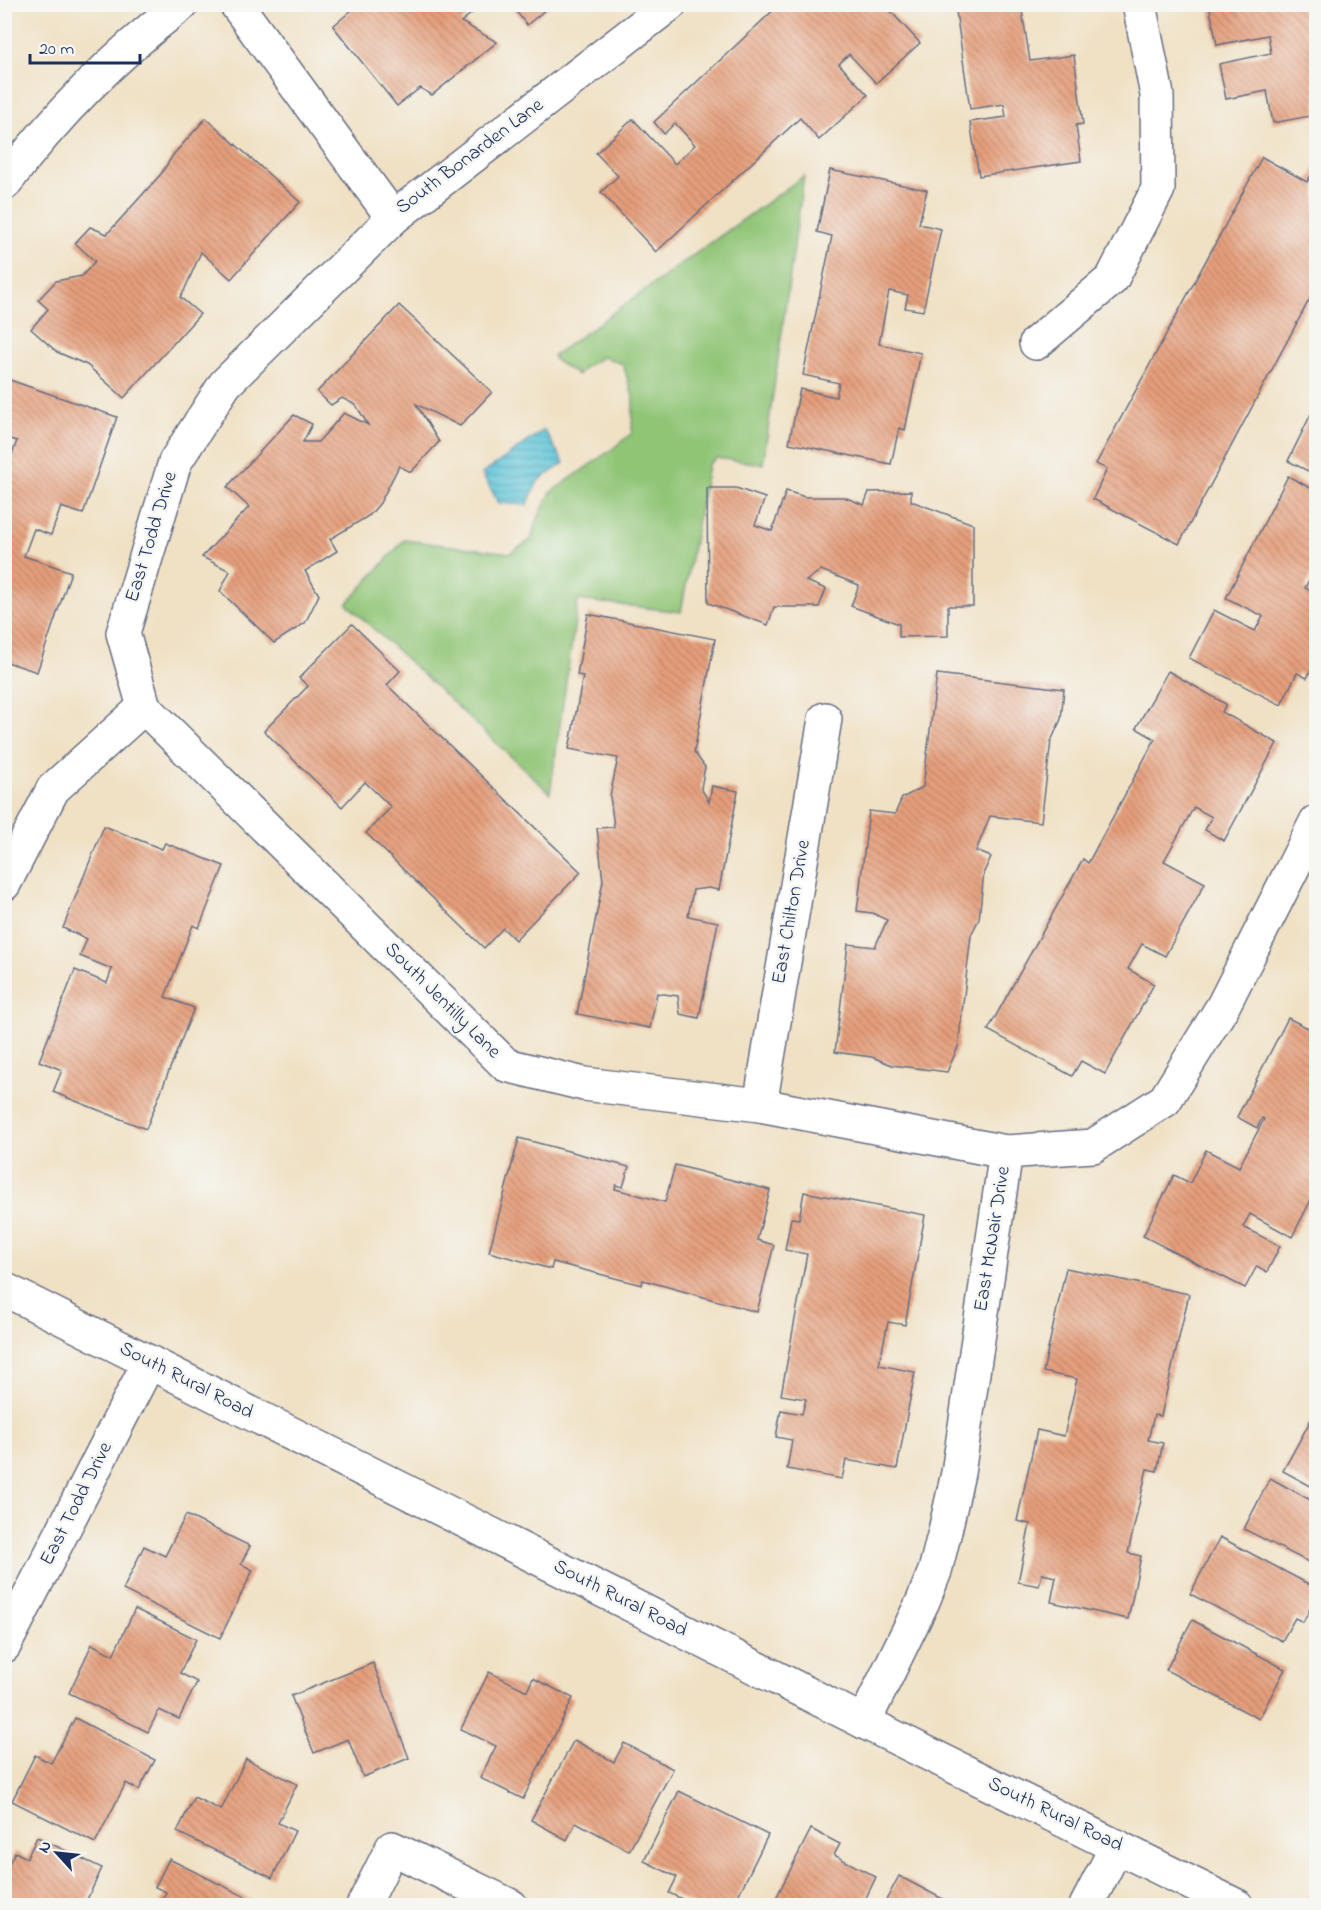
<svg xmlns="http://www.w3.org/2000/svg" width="1321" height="1910" viewBox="0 0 1321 1910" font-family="'Indie Flower',sans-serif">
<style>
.green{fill:#90c576;stroke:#567a6a;stroke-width:1.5}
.water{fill:url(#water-rules);stroke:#3c7a9b;stroke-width:1.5}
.building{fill:url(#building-back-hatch)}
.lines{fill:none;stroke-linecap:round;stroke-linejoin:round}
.minor-casing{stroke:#666d82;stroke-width:36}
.major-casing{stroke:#666d82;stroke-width:36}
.minor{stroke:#fff;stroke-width:33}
.major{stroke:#fff;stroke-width:33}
.labels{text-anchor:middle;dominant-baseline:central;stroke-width:5;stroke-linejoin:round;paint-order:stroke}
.street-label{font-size:20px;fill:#1b2f5e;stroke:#f6f6f2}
</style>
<defs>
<pattern id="water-rules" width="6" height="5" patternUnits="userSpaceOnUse" patternTransform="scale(1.5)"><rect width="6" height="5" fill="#5cc5d8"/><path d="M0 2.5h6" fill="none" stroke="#4ba0b2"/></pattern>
<pattern id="building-back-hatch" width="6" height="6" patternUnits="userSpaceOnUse" patternTransform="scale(1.5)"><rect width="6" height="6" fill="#e69f7c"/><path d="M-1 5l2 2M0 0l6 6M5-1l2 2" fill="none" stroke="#ba8269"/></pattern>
</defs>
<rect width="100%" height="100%" fill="#f6f6f2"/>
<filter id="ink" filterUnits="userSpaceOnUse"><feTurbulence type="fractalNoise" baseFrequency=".0167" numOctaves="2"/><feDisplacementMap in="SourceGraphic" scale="12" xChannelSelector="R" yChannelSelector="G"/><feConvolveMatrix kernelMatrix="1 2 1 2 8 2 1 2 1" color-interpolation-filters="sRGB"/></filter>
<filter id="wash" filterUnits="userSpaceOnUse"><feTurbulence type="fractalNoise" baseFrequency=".008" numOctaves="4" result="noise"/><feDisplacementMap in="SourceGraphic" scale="24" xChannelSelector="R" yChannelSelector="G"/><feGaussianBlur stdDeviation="1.35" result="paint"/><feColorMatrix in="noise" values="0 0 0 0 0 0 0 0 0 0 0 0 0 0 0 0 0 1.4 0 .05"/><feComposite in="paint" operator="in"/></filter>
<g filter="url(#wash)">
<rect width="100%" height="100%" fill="#f0e1c5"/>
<!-- green -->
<polygon class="green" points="804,176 763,464 716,458 708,465 681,612 578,600 550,793 347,604 404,540 510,553 531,540 535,524 551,492 611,450 632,433 633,397 623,364 603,357 586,366 578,375 556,361 553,356"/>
<!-- water -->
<polygon class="water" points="544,430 564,463 538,481 527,505 499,503 482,474"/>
<g id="blocks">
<!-- building -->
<g class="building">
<polygon points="359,4 483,4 461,22 497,42 432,95 420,88 397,106 333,26"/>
<polygon points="517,4 552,4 527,25 514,9"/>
<polygon points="780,4 884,4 920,43 876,83 849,54 839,64 868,95 819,140 800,118 656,252 601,192 618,176 596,153 633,119 675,164 695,145 675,123 664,134 654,122"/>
<polygon points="955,4 1021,4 1030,61 1074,55 1083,124 1076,125 1081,161 979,176 970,122 1006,117 1004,104 970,109"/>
<polygon points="1209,4 1316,4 1316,115 1273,123 1267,91 1226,99 1219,64 1271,53 1268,35 1217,45"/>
<polygon points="206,118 300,202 231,279 201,252 184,291 180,297 200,314 124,398 87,365 57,352 31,329 48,309 38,300 56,281 82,276 95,261 75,243 90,227 107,234 161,174 173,155"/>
<polygon points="1262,157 1307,182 1316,167 1316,287 1179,544 1093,499 1107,469 1096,464"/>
<polygon points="830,170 927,190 919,224 941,229 923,311 905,308 908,295 889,291 879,344 921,353 905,430 899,428 891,464 789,443 800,389 836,397 839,383 803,375 832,236 817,232"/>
<polygon points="399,305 492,392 460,426 416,404 439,442 411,472 399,466 380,503 370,515 330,539 337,551 305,571 319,595 305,623 274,643 220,591 230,571 202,557 249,507 227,487 294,415 312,424 303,442 318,442 344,413 368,425 356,405 342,398 331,405 317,392"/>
<polygon points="4,378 117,417 83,514 61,507 51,535 34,529 24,556 71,572 37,672 4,661 4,451 12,454 17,441 4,437"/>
<polygon points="1313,410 1316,412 1316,475 1288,461"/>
<polygon points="1288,476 1316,491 1316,566 1305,588 1316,594 1316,660 1307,678 1297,673 1281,705 1189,658 1214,610 1255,631 1263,616 1226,598"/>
<polygon points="707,488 736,488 765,498 755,525 772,531 786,491 805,497 844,497 864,505 869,492 911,491 911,501 973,524 973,606 948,606 948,636 899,637 899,624 851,606 859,585 821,570 806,581 826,589 819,607 774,607 768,625 708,603"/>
<polygon points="588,614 715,639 694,752 705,767 701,788 709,802 712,786 738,791 719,890 709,888 693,890 688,916 718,922 699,1018 680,1014 678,996 657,993 650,1028 577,1014 603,881 597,828 614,827 610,796 618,758 569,749 583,676 577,675"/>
<polygon points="352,624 400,671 387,685 581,872 515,940 503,928 484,948 366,833 391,807 365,782 342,807 264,731 308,686 299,678"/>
<polygon points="1168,671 1226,704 1222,712 1277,743 1224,841 1205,830 1212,817 1194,807 1164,861 1205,883 1165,956 1142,944 1128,969 1154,984 1105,1074 1081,1061 1072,1076 988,1030 1083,859 1088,863 1155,739 1136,728"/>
<polygon points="937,674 1064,689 1061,719 1051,741 1041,822 990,816 976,851 991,857 984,872 979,919 971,935 958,1047 947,1072 892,1065 872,1057 835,1052 848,944 875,947 887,920 872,913 857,911 869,811 895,814 902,798 923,787"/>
<polygon points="104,826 162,849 165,843 224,866 199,928 193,925 165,997 194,1008 146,1129 53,1092 62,1070 39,1061 75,970 107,983 112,969 80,956 87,939 63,928"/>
<polygon points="1316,962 1316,979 1310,976"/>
<polygon points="1288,1018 1316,1032 1316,1190 1292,1237 1250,1214 1243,1227 1280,1246 1267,1272 1257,1266 1245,1288 1143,1236 1174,1175 1190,1183 1206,1150 1239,1167 1264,1119 1262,1118 1257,1128 1237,1117"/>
<polygon points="519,1138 629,1167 623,1187 616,1185 615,1189 665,1202 675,1165 770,1190 757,1240 774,1245 757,1312 643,1280 642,1285 553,1262 551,1269 489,1252"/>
<polygon points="804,1192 925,1215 905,1325 888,1322 879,1365 915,1372 897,1469 846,1460 842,1479 787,1469 792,1440 776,1437 781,1410 802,1414 806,1399 781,1395 807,1254 785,1250 791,1218 799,1219"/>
<polygon points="1066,1268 1189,1294 1161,1416 1154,1415 1148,1440 1163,1443 1157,1471 1147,1469 1128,1553 1141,1556 1128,1619 1051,1602 1056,1577 1042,1574 1039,1586 1018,1582 1030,1524 1017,1521 1037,1430 1064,1436 1077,1379 1043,1372"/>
<polygon points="1313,1416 1316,1417 1316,1489 1283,1471"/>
<polygon points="1270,1478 1316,1503 1316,1566 1244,1529"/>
<polygon points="186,1515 250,1546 241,1564 253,1570 220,1638 123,1590 144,1546 165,1556"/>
<polygon points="1220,1537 1316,1588 1316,1597 1303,1622 1295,1618 1282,1641 1190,1594"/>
<polygon points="135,1609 196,1639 180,1673 197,1682 179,1719 159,1710 148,1732 69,1693 92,1644 113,1655"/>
<polygon points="1192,1620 1285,1669 1259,1719 1166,1670"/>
<polygon points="373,1663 409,1758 363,1777 348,1739 314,1753 291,1696"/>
<polygon points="489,1672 527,1691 533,1678 573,1698 523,1799 480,1778 496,1746 461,1729"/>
<polygon points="75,1718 155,1760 139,1790 126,1783 95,1843 12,1801 35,1755 51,1763"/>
<polygon points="574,1740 614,1762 624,1743 673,1769 629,1851 576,1822 567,1840 531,1820"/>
<polygon points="246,1759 297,1784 278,1823 295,1831 272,1878 177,1832 194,1797 221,1810"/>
<polygon points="679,1791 768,1835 733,1906 696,1906 669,1893 677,1877 644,1861"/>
<polygon points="811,1829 840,1844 834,1855 876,1877 862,1906 772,1906"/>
<polygon points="37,1837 102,1868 84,1906 68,1904 67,1906 4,1906 4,1873 15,1852 27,1858"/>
<polygon points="169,1859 264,1906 159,1906 166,1892 155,1887"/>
<polygon points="899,1876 956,1906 883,1906"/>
</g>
</g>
</g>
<g filter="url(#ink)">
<use href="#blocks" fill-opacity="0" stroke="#666d82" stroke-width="1.5"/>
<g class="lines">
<defs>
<g id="minor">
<polyline points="236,4 393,218 670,4"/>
<path d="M4,184C56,115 114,56 182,4"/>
<polyline points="393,218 225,384 175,462 123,633 144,707 506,1065 584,1084 760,1105 1006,1152 1093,1146 1165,1100 1223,1006 1316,822"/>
<polyline points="1036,343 1112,279 1158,189 1157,95 1139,4"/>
<polyline points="4,884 53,789 144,707"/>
<polyline points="760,1105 825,719"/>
<polyline points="4,1646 149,1362"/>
<polyline points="864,1722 923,1601 935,1571 945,1531 958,1473 1006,1152"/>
<polyline points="363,1906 392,1848 511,1906"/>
<polyline points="1086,1906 1117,1846"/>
</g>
<polyline id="major" points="4,1289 864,1722 1237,1906"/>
</defs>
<!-- minor casing -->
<use href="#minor" class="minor-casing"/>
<!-- major casing -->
<use href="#major" class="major-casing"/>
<!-- minor -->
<use href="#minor" class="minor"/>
<!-- major -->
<use href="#major" class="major"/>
</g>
</g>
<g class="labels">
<!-- street labels -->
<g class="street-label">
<text transform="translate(470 157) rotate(-37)">South Bonarden Lane</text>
<text transform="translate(152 537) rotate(-73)">East Todd Drive</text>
<text transform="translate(792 912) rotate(-80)">East Chilton Drive</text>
<text transform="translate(442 1001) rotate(45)">South Jentilly Lane</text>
<text transform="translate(993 1239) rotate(-81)">East McNair Drive</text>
<text transform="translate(186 1381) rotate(27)">South Rural Road</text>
<text transform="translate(77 1504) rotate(-63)">East Todd Drive</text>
<text transform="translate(620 1599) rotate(27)">South Rural Road</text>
<text transform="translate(1055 1815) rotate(26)">South Rural Road</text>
</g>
</g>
<!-- margin -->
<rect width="1321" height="1910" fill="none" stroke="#f6f6f2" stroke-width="24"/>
<!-- north arrow -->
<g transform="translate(57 1853) rotate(297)" stroke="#f6f6f2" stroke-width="4.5" paint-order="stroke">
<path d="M0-4.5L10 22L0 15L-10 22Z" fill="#1b2f5e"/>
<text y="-9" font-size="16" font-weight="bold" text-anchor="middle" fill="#1b2f5e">N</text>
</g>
<!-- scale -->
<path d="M30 54v9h110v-9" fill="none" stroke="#1b2f5e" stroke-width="3"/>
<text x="39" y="54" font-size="18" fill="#1b2f5e" stroke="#f6f6f2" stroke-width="4.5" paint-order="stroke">20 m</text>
</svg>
